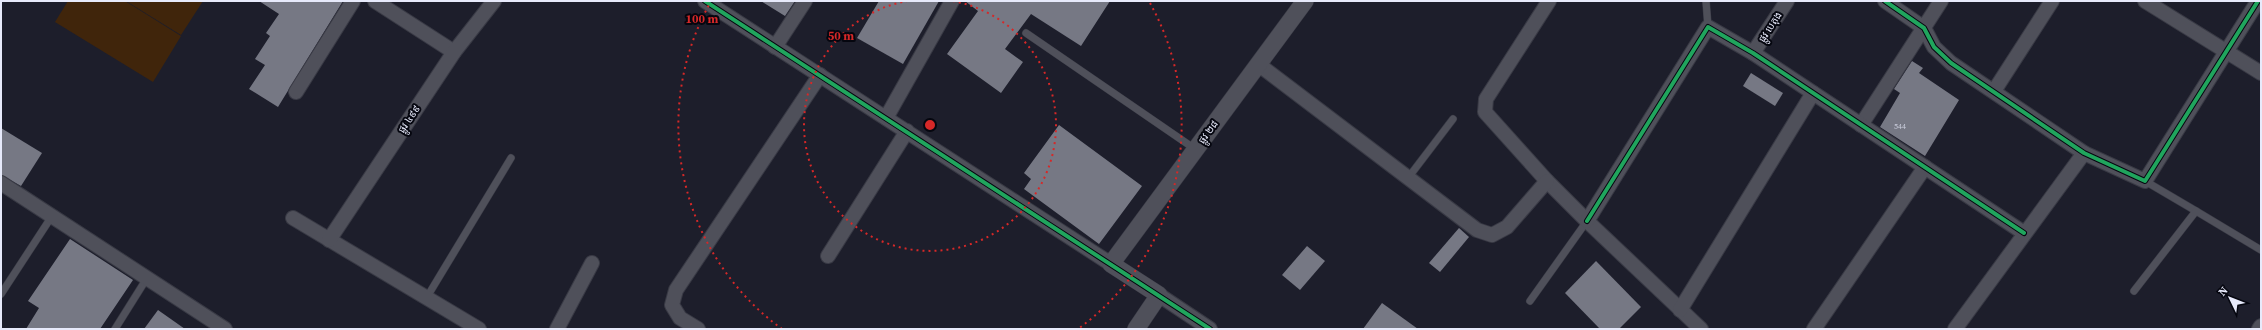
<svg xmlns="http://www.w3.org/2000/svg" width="2262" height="330" viewBox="0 0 2262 330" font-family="'Source Serif 4','Noto Sans Khmer',serif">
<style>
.green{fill:#40250b}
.building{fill:#767884}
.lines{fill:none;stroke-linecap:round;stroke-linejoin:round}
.service-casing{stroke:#393a45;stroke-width:8}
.minor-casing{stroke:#393a45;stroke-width:16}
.tertiary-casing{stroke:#393a45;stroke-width:18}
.service{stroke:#4f505a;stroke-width:7}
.minor{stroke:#4f505a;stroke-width:14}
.tertiary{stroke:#4f505a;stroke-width:17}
.cycleway-casing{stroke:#05060f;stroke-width:6}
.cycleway{stroke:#20a55d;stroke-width:4}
.ring{fill:none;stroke:#d62828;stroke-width:2;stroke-dasharray:2 4}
.labels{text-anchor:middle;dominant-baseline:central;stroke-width:4;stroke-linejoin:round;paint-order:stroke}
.number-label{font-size:8px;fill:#cbcedd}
.street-label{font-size:10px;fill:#e7eafb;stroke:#05060f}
.centre{fill:#d62828;stroke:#05060f;stroke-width:2}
.ring-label{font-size:12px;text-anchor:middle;font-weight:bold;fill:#d62828;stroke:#05060f;stroke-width:4;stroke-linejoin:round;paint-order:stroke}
</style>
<rect width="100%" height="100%" fill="#1d1e2b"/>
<!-- green -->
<g class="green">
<polygon points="68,1 125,1 181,36 153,82 55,22"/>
<polygon points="126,1 203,1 181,35"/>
</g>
<!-- building -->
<g class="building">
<polygon points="259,1 343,1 278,107 249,89 265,65 255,59 270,36 266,33 279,14"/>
<polygon points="761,1 795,1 785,16"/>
<polygon points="879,1 939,1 903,64 857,38"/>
<polygon points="965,1 1110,1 1081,46 1031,14 1005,49 1023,62 1001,93 947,54 978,11"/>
<polygon points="1912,61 1923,68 1919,73 1959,100 1925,156 1880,127 1900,93 1894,89"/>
<polygon points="1751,73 1783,93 1775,106 1743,86"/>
<polygon points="1059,125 1142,186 1099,244 1024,189 1031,179 1024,173"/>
<polygon points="1,128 42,153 21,186 1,175"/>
<polygon points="1459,228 1469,237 1440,272 1429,263"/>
<polygon points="70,239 133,280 100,329 26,329 39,308 28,301"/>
<polygon points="1307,246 1325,261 1300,290 1282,275"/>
<polygon points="1596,261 1641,307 1619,329 1600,329 1565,293"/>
<polygon points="1382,303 1418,329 1363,329"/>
<polygon points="158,310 185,329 144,329"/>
</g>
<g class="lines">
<defs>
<g id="service">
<polyline points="1706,1 1708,27"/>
<polyline points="1026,33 1195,149"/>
<polyline points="1408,178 1453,119"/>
<polyline points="2145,181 2196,211"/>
<polyline points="2134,291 2196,211 2261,250"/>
<polyline points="1,294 52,216"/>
<polyline points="427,297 511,158"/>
<polyline points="1530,301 1587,221"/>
<polyline points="115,329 147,278"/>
</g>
<g id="minor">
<polyline points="375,1 454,52"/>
<polyline points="705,1 1111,264"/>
<polyline points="1549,1 1486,99 1485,112 1547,181 1587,221 1701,329"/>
<polyline points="1885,1 1924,28 1934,47 1951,63 2084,153 2145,181 2258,1"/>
<polyline points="2145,1 2261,73"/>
<polyline points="775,47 805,1"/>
<polyline points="1753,53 1787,1"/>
<polyline points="1258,64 1477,230 1492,235 1507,227 1547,181"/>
<polyline points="1994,91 2052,1"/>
<polyline points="296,92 353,1"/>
<polyline points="886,118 952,1"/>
<polyline points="1861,125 1941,1"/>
<polyline points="1,183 225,329"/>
<polyline points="293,218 479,329"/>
<polyline points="1587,221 1708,27 1753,53 2024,233"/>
<polyline points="329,240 454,52 494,1"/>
<polyline points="828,256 907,131"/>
<polyline points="1159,295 1210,329"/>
<polyline points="1680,310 1813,93"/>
<polyline points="557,329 592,263"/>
<polyline points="698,329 680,318 672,305 676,290 820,75"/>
<polyline points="1814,329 1925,167"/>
<polyline points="1955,329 2084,153"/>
<polyline points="2259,329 2261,326"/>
</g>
<polyline id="tertiary" points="1136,329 1159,295 1111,264 1305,1"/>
</defs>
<!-- service casing -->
<use href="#service" class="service-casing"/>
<!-- minor casing -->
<use href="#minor" class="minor-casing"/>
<!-- tertiary casing -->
<use href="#tertiary" class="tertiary-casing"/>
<!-- service -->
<use href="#service" class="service"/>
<!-- minor -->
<use href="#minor" class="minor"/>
<!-- tertiary -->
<use href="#tertiary" class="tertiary"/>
<defs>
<g id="cycleway">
<polyline points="705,1 1210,329"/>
<polyline points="1885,1 1924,28 1934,47 1951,63 2084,153 2145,181 2258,1"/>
<polyline points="1587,221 1708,27 1753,53 2024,233"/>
</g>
</defs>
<!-- cycleway casing -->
<use href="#cycleway" class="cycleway-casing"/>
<!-- cycleway -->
<use href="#cycleway" class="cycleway"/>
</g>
<!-- distance rings -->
<g class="ring">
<path d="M953 1A126 126 0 1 1 907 1"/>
<path d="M782 329A252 252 0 0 1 710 3M1150 3A252 252 0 0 1 1078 329"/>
</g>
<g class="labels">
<!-- number labels -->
<g class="number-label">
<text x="1900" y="126">544</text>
</g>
<!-- street labels -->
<g class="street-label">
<text transform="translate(1770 27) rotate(-57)">ផ្លូវ បេតុង</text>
<text transform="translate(409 119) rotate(-56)">ផ្លូវ ៤៩៩</text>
<text transform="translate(1208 132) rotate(-54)">ផ្លូវ ២៨</text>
</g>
</g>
<circle cx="930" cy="125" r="6" class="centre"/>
<g class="ring-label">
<text x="702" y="23">100 m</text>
<text x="841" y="40">50 m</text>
</g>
<!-- border -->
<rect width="2262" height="330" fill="none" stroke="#e7eafb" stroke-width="4"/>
<!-- north arrow -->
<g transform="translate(2230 298) rotate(313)" stroke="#05060f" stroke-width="3" paint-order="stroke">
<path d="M0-3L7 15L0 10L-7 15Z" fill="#e7eafb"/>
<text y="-6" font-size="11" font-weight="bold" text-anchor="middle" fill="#e7eafb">N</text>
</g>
</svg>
